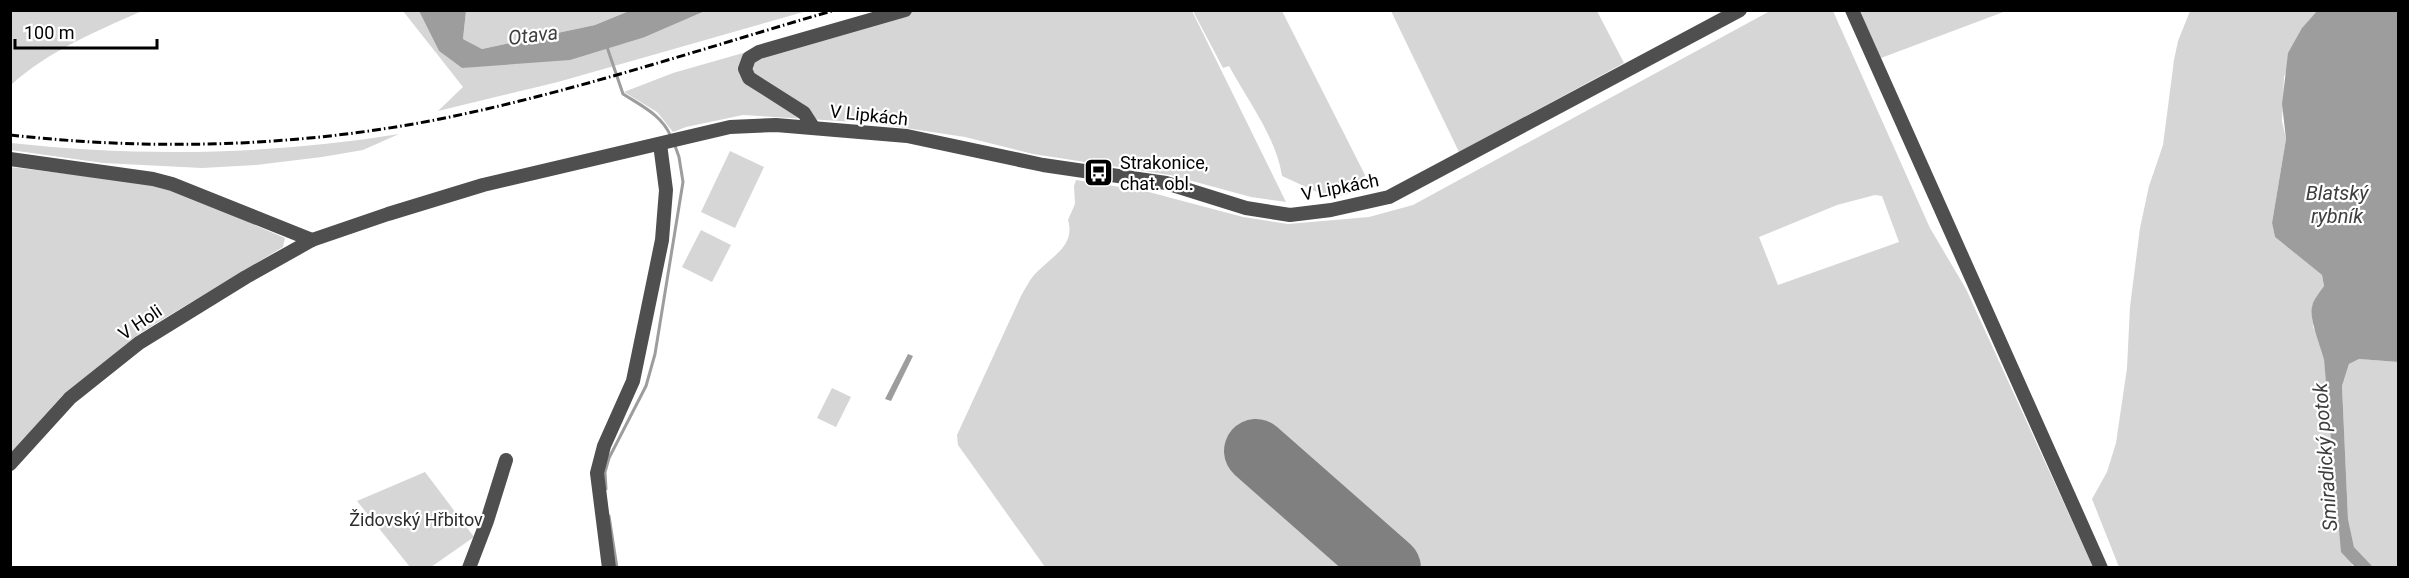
<svg xmlns="http://www.w3.org/2000/svg" width="2409" height="578" viewBox="0 0 2409 578" font-family="Roboto,sans-serif">
<style>
.green{fill:#d6d6d6;fill-rule:evenodd}
.water{fill:#9d9d9d}
.lines{fill:none;stroke-linecap:round;stroke-linejoin:round}
.stream{stroke:#9d9d9d;stroke-width:3}
.runway{stroke:#808080;stroke-width:64}
.minor{stroke:#4f4f4f;stroke-width:14}
.rail{stroke:#000;stroke-width:3;stroke-dasharray:9 3 1.5 3;stroke-linecap:butt}
.labels{text-anchor:middle;dominant-baseline:central;stroke-width:4.5;stroke-linejoin:round;paint-order:stroke}
.street-label{font-size:18px;fill:#000;stroke:#fff}
.poi-label{font-size:18px;fill:#000;stroke:#fff;text-anchor:start}
.park-label{font-size:18px;fill:#2d2d2d;stroke:#fff}
.water-label{font-size:20px;font-style:italic;fill:#3e3e3e;stroke:#fff}
</style>
<rect width="100%" height="100%" fill="#fff"/>
<!-- green -->
<g class="green">
<path d="M14,10H142V11C97,31 48,51 11,85L10,12Z"/>
<polygon points="403,11 419,11 439,51 462,68 645,37 705,11 807,11 558,82 438,111 463,87"/>
<polygon points="466,11 629,11 595,25 482,49 463,39"/>
<polygon points="891,11 1192,11 1286,202 1251,197 1170,175 1033,154 965,137 872,123 743,115 686,127 673,132 657,112 624,92 673,73"/>
<path d="M1193,11H1282L1365,175L1361,191L1330,198L1282,176C1276,137 1248,101 1229,66L1223,68Z"/>
<polygon points="1391,11 1597,11 1624,63 1459,152"/>
<path d="M1770,11H1833L1930,228L1966,289L2093,567H1045L958,445L957,435L1021,296C1025,289 1029,281 1034,275C1050,257 1076,247 1068,220L1075,204L1074,186L1076,180L1145,191L1243,217L1288,224L1369,217L1413,205ZM1875,195L1882,196L1899,242L1778,285L1759,237L1837,205Z"/>
<polygon points="1860,11 1860,10 2006,11 1881,58"/>
<polygon points="2190,11 2318,11 2303,27 2284,77 2282,121 2286,139 2272,223 2275,237 2322,275 2324,286 2312,306 2313,327 2319,337 2324,360 2337,484 2352,565 2355,567 2119,567 2092,499 2107,472 2116,443 2127,368 2130,307 2140,228 2149,186 2163,145 2174,60 2178,41"/>
<path d="M399,134L363,150L322,157L256,165L202,168L103,163L10,150L11,143C141,157 270,155 399,134Z"/>
<polygon points="730,151 764,167 735,228 701,212"/>
<polygon points="10,167 162,185 285,238 283,247 140,333 62,396 11,453"/>
<polygon points="701,230 731,245 712,282 682,267"/>
<polygon points="2359,359 2398,362 2398,567 2373,567 2354,547 2348,519 2342,386 2349,364"/>
<polygon points="832,388 851,397 836,427 817,418"/>
<polygon points="425,472 474,537 431,567 410,567 357,501"/>
</g>
<!-- water -->
<g class="water">
<path d="M2318,10L2398,11V362L2359,359L2349,364L2342,386L2348,519L2354,547L2373,567H2355L2341,552L2324,360C2321,346 2309,320 2312,307C2313,300 2320,292 2324,286L2322,275L2275,237L2272,223L2286,139L2282,104L2288,53L2302,28Z"/>
<polygon points="419,11 466,11 463,39 482,49 595,25 629,11 705,11 645,37 570,60 462,68 439,51"/>
<polygon points="908,354 913,356 891,401 885,399"/>
</g>
<g class="lines">
<!-- stream -->
<g class="stream">
<path d="M607,47L623,94C642,106 663,116 671,137"/>
<polyline points="606,489 605,472 609,458 646,386 655,354 683,182 679,157 674,143"/>
<polyline points="609,516 617,568"/>
</g>
<!-- runway -->
<polyline class="runway" points="1256,451 1389,568"/>
<!-- minor -->
<g class="minor">
<polyline points="1852,10 2101,568"/>
<polyline points="813,127 804,113 749,78 745,69 749,58 759,52 905,10"/>
<polyline points="10,159 153,179 172,184 312,240"/>
<polyline points="10,464 70,398 139,343 246,277 312,240 388,214 483,185 730,127 776,125 907,136 1043,165 1166,183 1246,208 1290,215 1331,210 1389,197 1740,10"/>
<polyline points="469,568 487,521 506,460"/>
<polyline points="609,568 597,473 604,446 633,381 662,240 666,190 660,144"/>
</g>
<!-- rail -->
<path class="rail" d="M10,135C154,151 298,147 440,119C574,92 704,48 835,10"/>
</g>
<!-- icons -->
<defs>
<symbol id="bus-square" viewBox="-11 -11 22 22"><rect x="-9" y="-9" width="18" height="18" rx="4" fill="#000" stroke="#fff"/><path d="M-5-6H5V4H4V6H2V4H-2V6H-4V4H-5ZM-3.5-4V0h7V-4ZM-3.5 1.2v1.5H-2V1.2ZM2 1.2v1.5H3.5V1.2Z" fill="#fff"/></symbol>
</defs>
<g fill-rule="evenodd">
<use href="#bus-square" x="1082" y="156" width="33" height="33"/>
</g>
<g class="labels">
<!-- street labels -->
<g class="street-label">
<text transform="translate(869 115) rotate(6)">V Lipkách</text>
<text transform="translate(1340 187) rotate(-11)">V Lipkách</text>
<text transform="translate(140 322) rotate(-34)">V Holi</text>
</g>
<!-- poi labels -->
<g class="poi-label">
<text x="1120" y="162">Strakonice,<tspan x="1120" dy="21">chat. obl.</tspan></text>
</g>
<!-- park labels -->
<g class="park-label">
<text x="416" y="519">Židovský Hřbitov</text>
</g>
<!-- water labels -->
<g class="water-label">
<text transform="translate(533 35) rotate(-7)">Otava</text>
<text x="2337" y="193">Blatský<tspan x="2337" dy="23">rybník</tspan></text>
<text transform="translate(2325 457) rotate(-94)">Smiradický potok</text>
</g>
</g>
<!-- border -->
<rect width="2409" height="578" fill="none" stroke="#000000" stroke-width="24"/>
<!-- scale -->
<path d="M15 39v9h142v-9" fill="none" stroke="#000000" stroke-width="3"/>
<text x="24" y="39" font-size="18" fill="#000000" stroke="#ffffff" stroke-width="4.5" paint-order="stroke">100 m</text>
</svg>
